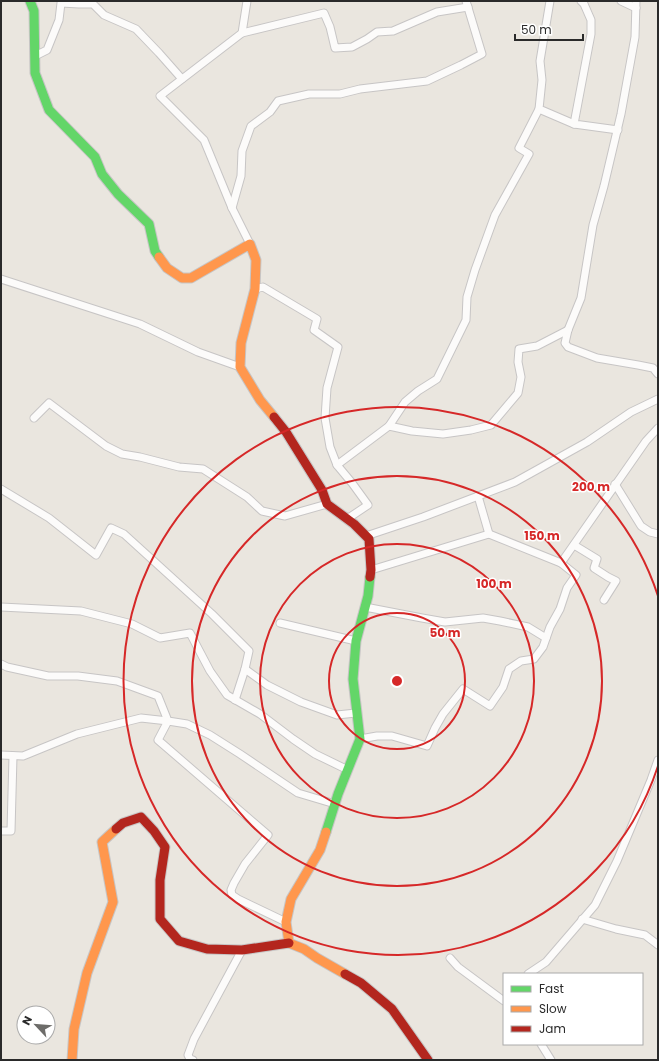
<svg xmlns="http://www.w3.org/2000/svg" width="659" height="1061" viewBox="0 0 659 1061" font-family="Poppins,sans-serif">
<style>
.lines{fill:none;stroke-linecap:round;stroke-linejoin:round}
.street-casing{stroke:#c7c5c5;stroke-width:9}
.fast-casing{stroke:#c7c5c5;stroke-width:11}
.slow-casing{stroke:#c7c5c5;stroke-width:11}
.jam-casing{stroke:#c7c5c5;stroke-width:11}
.street{stroke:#fcfbfa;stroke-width:7}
.fast{stroke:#63d668;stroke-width:9}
.slow{stroke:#ff974d;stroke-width:9}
.jam{stroke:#b3261e;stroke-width:9}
.ring{fill:none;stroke:#d62828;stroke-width:2}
.centre{fill:#d62828;stroke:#fff;stroke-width:2}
.ring-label{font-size:12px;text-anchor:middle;font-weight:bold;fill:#d62828;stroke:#fff;stroke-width:3;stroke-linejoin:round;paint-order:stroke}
</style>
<rect width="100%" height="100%" fill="#eae6df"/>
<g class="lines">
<defs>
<g id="street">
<polyline points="247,1 242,33 160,96 204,140 232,208 250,244"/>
<polyline points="550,1 540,61 542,80 539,109 574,124"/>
<polyline points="581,1 584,4 591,20 591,34 574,124 618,130"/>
<polyline points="621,1 636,8"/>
<polyline points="636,1 635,37 621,114 604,186 593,225 581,298 568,330 565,343 568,347 597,358 638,365 653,368 658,374"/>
<polyline points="242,33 324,13 330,27 335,48 352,47 367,39 377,32 393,31 437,12 468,7"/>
<polyline points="35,56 47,50 59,20 61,3 79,4 93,4 104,15 136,29 159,53 182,79"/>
<polyline points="232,208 241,176 242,151 251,126 270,112 278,101 309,94 340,94 360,89 427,81 461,65 482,54 466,1"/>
<polyline points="1,279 140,324 198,352 240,367"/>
<polyline points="255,289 263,287 317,319 314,330 338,347 327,388 325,418 330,447 337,465 352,483 368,505 347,519"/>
<polyline points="34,418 49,403 106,446 122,454 140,457 179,467 203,469 247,497 262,511 285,516 327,504"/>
<polyline points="389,426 412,431 443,434 471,430 491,425 518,393 521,377 518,362 519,349 537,346 568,330"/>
<polyline points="337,465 389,426 405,402 418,391 437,379 466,320 467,297 475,270 495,215 529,154 519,148 539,109"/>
<polyline points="615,484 641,526 650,532 658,534"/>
<polyline points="1,489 49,518 96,555 111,528 124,534 212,614 249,651 245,669"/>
<polyline points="478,496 489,534"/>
<polyline points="366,536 423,517 515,482 587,442 631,412 658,399"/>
<polyline points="574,545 597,559 594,568 608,577 616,581 604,600"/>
<polyline points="371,570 489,534 561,563 646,441 658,428"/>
<polyline points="1,607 81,611 132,624 160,638 190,633 210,671 227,695 260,714 293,739 315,754 348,770"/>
<polyline points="365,607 422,618 445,622 483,618 500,621 528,627 546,638"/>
<polyline points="280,623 356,641"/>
<polyline points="1,664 7,667 48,676 78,676 117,681 158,696 168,721 187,724 210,735 240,754 298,793 335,804"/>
<polyline points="235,700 245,669 267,685 301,702 337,715 356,713"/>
<polyline points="360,739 377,736 392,736 427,746 435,728 443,714 463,689 490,706 503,687 509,669 521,661 534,659 543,647 550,627 560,609 567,588 576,575 561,563"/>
<polyline points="1,755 23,756 77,734 141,718 168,721 158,740 268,835 245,864 234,883 231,890 232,895 238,899 286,922"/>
<polyline points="1,831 11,831 13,756"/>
<polyline points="582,919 616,929 645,935 658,945"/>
<polyline points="450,958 458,967 504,1001"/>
<polyline points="528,974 546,962 595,905 617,861 651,780 658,760"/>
<polyline points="541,1044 551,1060"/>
<polyline points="193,1060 190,1059 188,1055 194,1039 242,950"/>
</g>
<g id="fast">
<polyline points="30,1 34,11 35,73 49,110 95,157 102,174 118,194 149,224 155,251 159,257"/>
<polyline points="326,832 338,794 360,739 353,679 356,641 368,596 370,577"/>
</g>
<g id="slow">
<polyline points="159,257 167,268 182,278 191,278 250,244 256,260 255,289 241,343 240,367 260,400 274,417"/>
<polyline points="326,832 320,850 291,899 286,922 289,943 304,949 317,958 345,974"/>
<polyline points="72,1060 74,1029 87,973 113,902 102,842 116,829"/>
</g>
<g id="jam">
<polyline points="274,417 286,432 322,490 327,504 354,524 369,539 371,570 370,577"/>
<polyline points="116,829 123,823 141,817 154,831 165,847 160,880 160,919 179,941 207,949 242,950 289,943"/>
<polyline points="345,974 361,983 392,1009 428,1060"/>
</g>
</defs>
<!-- street casing -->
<use href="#street" class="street-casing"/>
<!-- fast casing -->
<use href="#fast" class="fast-casing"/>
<!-- slow casing -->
<use href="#slow" class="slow-casing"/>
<!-- jam casing -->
<use href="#jam" class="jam-casing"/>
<!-- street -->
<use href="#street" class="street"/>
<!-- fast -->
<use href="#fast" class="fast"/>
<!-- slow -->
<use href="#slow" class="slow"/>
<!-- jam -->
<use href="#jam" class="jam"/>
</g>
<!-- distance rings -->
<g class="ring">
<circle cx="397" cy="681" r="68"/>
<circle cx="397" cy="681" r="137"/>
<circle cx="397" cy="681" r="205"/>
<path d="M658 766A274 274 0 1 1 658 596"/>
</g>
<circle cx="397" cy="681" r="6" class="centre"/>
<g class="ring-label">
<text x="591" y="491">200 m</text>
<text x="542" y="540">150 m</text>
<text x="494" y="588">100 m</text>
<text x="445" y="637">50 m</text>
</g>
<!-- border -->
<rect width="659" height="1061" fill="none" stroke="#2a2a2a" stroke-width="4"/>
<!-- legend -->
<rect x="503" y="973" width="140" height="72" fill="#ffffff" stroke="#aaaaaa"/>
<rect x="511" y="986" width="20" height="6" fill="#63d668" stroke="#aaaaaa"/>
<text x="539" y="993" font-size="12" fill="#2a2a2a">Fast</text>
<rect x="511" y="1006" width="20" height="6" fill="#ff974d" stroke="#aaaaaa"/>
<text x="539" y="1013" font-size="12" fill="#2a2a2a">Slow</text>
<rect x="511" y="1026" width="20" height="6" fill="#b3261e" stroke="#aaaaaa"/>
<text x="539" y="1033" font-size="12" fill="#2a2a2a">Jam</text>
<!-- north arrow -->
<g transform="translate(36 1025) rotate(296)"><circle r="19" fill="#ffffff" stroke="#aaaaaa"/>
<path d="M0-3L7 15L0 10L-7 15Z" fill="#6d6c69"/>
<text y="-6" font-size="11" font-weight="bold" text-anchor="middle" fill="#2a2a2a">N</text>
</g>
<!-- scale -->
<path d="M515 34v6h68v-6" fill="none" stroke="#2a2a2a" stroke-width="2"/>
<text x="521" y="34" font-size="12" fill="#2a2a2a" stroke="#ffffff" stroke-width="3" paint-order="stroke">50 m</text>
</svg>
